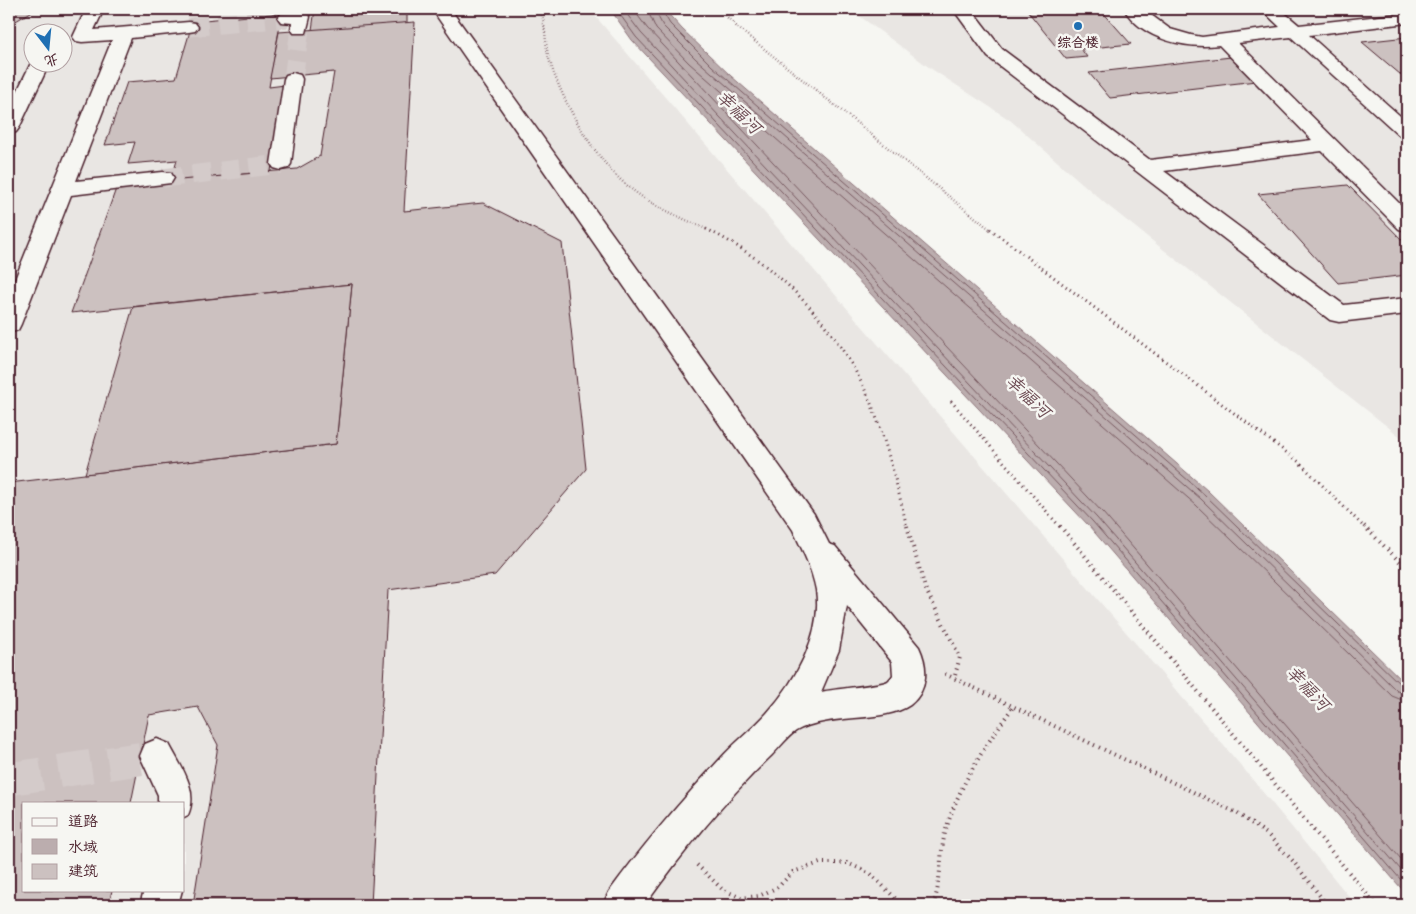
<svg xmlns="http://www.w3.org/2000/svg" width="1416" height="914" viewBox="0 0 1416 914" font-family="Sriracha,'LXGW WenKai TC',sans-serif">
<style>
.built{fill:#e9e6e3;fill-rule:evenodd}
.water{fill:#bbadae;stroke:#8e747a}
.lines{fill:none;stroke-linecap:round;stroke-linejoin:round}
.shore{stroke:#77585f;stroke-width:1}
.building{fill:#ccc1c0;stroke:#4a1f2b}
.minor-tunnel-far1{stroke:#d4cbca;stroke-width:19;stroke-dasharray:19 10;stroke-linecap:butt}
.minor-tunnel{stroke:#d4cbca;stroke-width:33;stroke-dasharray:33 17;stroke-linecap:butt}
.minor-casing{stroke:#4a1f2b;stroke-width:3}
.path-far2{stroke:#4a1f2b;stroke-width:2.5;stroke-dasharray:0.5 2.5;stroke-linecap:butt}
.path-far1{stroke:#4a1f2b;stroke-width:3;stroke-dasharray:1 4;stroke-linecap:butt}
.path{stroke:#4a1f2b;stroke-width:4;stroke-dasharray:1 4.5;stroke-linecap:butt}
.minor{fill:#f6f6f2;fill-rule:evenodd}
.poi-dot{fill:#1f6fb2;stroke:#f6f6f2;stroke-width:2}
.labels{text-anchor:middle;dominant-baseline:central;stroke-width:5;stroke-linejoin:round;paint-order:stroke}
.far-poi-label{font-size:14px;font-weight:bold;fill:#4a1f2b;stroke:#f6f6f2}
.water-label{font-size:18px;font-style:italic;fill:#6c4a52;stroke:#f6f6f2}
</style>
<rect width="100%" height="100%" fill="#f6f6f2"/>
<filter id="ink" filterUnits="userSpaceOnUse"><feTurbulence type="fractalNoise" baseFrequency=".02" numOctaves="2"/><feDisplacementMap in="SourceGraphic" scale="10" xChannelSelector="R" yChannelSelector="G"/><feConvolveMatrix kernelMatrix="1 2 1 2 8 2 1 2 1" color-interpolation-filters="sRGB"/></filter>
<g filter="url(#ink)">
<!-- built -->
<g class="built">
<path d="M9,9H589L1243,768L1356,905H9ZM32,32H62V62H32ZM24,803H184V890H24Z"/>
<polygon points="850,9 1407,9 1407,442 1107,205 1010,120 930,68"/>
</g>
<!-- water -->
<polygon class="water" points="610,9 664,9 682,29 731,76 1208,491 1407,685 1407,895 1089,526 632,40"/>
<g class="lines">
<!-- shore -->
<g class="shore">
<polyline points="616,9 636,37 1093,522 1407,887"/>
<polyline points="623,9 641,33 1097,518 1407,877"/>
<polyline points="633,9 647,28 1103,513 1407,866"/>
<polyline points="647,9 656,29 689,63 1196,505 1392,696 1407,702"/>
<polyline points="654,9 663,26 696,59 1201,499 1397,691 1407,694"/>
<polyline points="661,9 670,24 712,66 1205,495 1402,686 1407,688"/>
</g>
</g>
<!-- building -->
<g class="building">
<polygon points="9,9 36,9 9,25"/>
<polygon points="315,9 407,9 407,35 310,44"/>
<polygon points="1026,9 1100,9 1131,44 1081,49 1087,57 1066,59"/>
<polygon points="282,13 269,87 285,85 271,171 171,182 177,160 128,164 135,142 105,145 127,82 176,78 193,21"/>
<polygon points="415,22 404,211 483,203 562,243 586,469 495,575 388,590 371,905 193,905 218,745 198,707 149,715 131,803 24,803 24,890 112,890 109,905 9,905 9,483 336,444 352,284 71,313 117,186 297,169 320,156 334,72 270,78 279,32"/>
<polygon points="1407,37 1407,80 1362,42"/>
<polygon points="1231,57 1256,81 1110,98 1089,73"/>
<polygon points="1348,185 1407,245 1407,275 1338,283 1258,194"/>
<polygon points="352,284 336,444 85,474 133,307"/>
</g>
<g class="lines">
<!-- minor-tunnel-far1 -->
<g class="minor-tunnel-far1">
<polyline points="189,27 287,18"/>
<polyline points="293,79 300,29"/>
<polyline points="163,178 281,164"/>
</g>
<!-- minor-tunnel -->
<polyline class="minor-tunnel" points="9,779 157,756"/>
<defs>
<g id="minor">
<polygon points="86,9 104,9 94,30 189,22 195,23 198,27 195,31 189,32 131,38 76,181 163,172 171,173 174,178 171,183 163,184 71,195 21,324 18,330 9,333 9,294 112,40 82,42 76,41 73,37"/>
<path d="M437,9H455L453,12L456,17L814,514L829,544L835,546L919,647C928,666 929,690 910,705C885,723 826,713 796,731C787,737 779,748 772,755C725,800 682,853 645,905H603L609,892C643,845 681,801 721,758C735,742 753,729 767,713C795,682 823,634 816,590C812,569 802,549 793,530L438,18L435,12ZM847,606L892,662L893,675C892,677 890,679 888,681C883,685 833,689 821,692L839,650Z"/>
<path d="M953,9H971L1002,49L1150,160L1312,140L1219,45C1186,49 1143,40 1124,9H1143L1170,29L1191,35L1202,37L1280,27L1261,9H1280L1299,25L1407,13V23L1309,35L1407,122V138L1400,136L1291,37L1238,43L1407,211V231L1399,229L1322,151L1164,171L1344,305L1407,298V314L1339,322L1330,320L988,57Z"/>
<polygon points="301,12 307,13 310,17 306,33 294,33 291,29 292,23 281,22 278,18 281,14"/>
<polygon points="32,61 50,62 19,128 16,132 9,134 9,108"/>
<polygon points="293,73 300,75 302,79 291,164 288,168 281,170 274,168 271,164 284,79 286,75"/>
<path d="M157,739L169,744C181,767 199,790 188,815L184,817V803H158V795L140,756L145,744Z"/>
<polygon points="144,890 182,890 178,905 140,905"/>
</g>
</defs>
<!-- minor casing -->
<use href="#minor" class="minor-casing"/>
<!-- path-far2 -->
<g class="path-far2">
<path d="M540,9C547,27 544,47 551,65C565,107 598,165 634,191C656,208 683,218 708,230"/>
<polyline points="719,9 738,28 991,230"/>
</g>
<!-- path-far1 -->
<g class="path-far1">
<path d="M706,229C781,265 844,333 874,411C888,449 898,488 907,528"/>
<polyline points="990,229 1299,462 1365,528"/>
<polyline points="951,401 1061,528"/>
</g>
<!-- path -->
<g class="path">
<polyline points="907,526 925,588 960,657 954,679"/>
<polyline points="1060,526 1376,905"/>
<polyline points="1364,526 1407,569"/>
<polyline points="945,674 1235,812 1267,834 1293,861 1327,905"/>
<polyline points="697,865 722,889 741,898 759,896 778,887 793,872 820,863 847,863 870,873 902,905"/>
<path d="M933,905C942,881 939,857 945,833C958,786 985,746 1013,707"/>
</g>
<!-- minor -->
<use href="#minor" class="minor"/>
</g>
</g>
<!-- markers -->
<circle class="poi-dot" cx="1078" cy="26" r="5"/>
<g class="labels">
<!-- far-poi labels -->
<g class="far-poi-label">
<text x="1078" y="42">综合楼</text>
</g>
<!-- water labels -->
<g class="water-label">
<text transform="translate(739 112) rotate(44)">幸福河</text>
<text transform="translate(1028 396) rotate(44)">幸福河</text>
<text transform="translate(1308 688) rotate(47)">幸福河</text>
</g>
</g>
<!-- margin -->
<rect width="1416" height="914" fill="none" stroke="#f6f6f2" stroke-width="30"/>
<rect x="15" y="15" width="1386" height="884" fill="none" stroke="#4a1f2b" stroke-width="2" filter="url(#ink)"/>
<!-- legend -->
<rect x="22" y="802" width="162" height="90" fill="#f6f6f2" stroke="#b1a0a2"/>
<rect x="32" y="818" width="25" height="8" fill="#f6f6f2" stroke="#b1a0a2"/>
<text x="68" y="826" font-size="15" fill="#4a1f2b">道路</text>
<rect x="32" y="839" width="25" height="15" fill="#bbadae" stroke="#b1a0a2"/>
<text x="68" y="852" font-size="15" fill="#4a1f2b">水域</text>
<rect x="32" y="864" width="25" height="15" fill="#ccc1c0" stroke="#b1a0a2"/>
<text x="68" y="876" font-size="15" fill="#4a1f2b">建筑</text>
<!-- north arrow -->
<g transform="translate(48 48) rotate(164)"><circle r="24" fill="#f6f6f2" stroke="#b1a0a2"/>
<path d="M0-4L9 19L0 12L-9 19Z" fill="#1f6fb2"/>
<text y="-8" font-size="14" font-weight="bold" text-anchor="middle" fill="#4a1f2b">北</text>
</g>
</svg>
